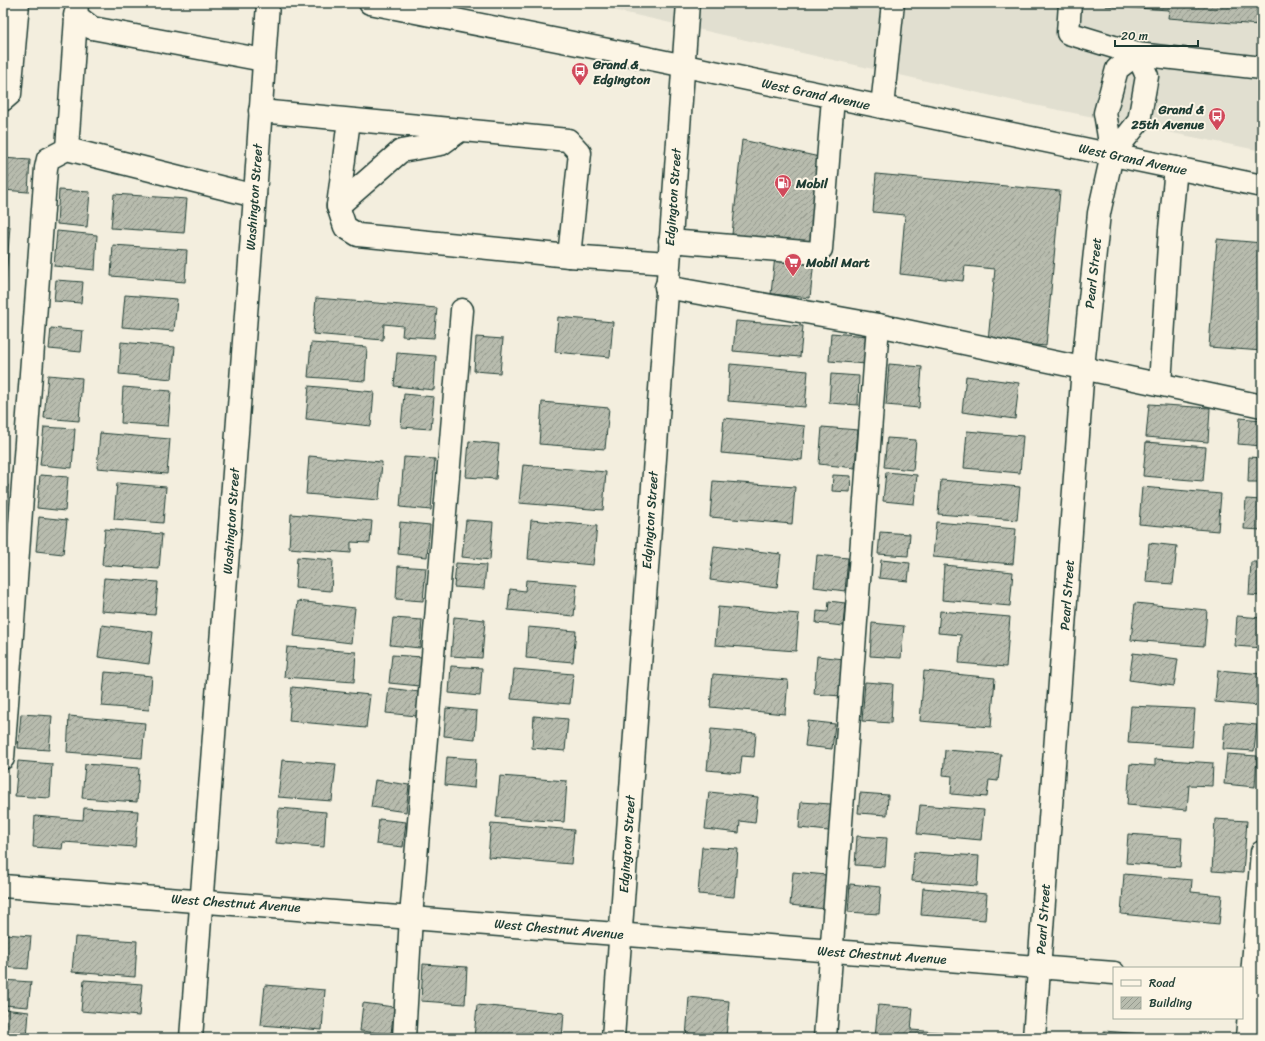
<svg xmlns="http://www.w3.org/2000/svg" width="1265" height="1041" viewBox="0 0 1265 1041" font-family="Sriracha,sans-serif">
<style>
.built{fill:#e1dfd0}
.building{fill:url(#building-hatch);stroke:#1f3d34}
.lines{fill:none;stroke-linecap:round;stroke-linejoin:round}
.minor-casing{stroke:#1f3d34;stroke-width:25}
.major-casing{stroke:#1f3d34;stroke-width:25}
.minor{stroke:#fcf5e5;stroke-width:22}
.major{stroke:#fcf5e5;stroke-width:22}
.labels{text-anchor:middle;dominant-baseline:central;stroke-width:4;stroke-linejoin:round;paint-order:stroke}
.poi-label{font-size:13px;font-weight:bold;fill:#1f3d34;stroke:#fcf5e5;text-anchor:start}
.street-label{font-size:13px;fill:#1f3d34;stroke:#fcf5e5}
</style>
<defs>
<pattern id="building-hatch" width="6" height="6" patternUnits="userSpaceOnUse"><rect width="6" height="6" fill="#b8bcae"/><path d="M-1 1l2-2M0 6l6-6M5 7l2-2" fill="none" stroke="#959a8e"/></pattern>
</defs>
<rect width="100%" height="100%" fill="#f3eede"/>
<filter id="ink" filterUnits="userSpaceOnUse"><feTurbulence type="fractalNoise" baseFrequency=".025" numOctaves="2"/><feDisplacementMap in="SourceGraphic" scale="8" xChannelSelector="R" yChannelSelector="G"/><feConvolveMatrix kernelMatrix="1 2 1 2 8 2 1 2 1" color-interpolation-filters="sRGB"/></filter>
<g filter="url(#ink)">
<!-- built -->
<polygon class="built" points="582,3 1262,3 1262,151 1019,102"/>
<!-- building -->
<g class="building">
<polygon points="1105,3 1262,3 1262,23 1260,25 1168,18 1169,10 1105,6"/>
<polygon points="742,140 833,160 814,260 730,253"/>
<polygon points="3,158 30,160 28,192 3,190"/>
<polygon points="876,174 1060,191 1046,346 988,341 995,269 965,266 963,281 900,274 905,215 873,212"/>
<polygon points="59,190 90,192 87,227 57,224"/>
<polygon points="114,194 187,199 184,233 111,228"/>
<polygon points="3,225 10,226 3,319"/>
<polygon points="57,231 97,235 95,270 54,266"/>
<polygon points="1217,239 1262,243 1262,351 1209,347"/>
<polygon points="113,245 187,250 185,282 111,276"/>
<polygon points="775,256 814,260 810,298 771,294"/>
<polygon points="56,280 83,282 81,303 54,301"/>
<polygon points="125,295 177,299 174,331 122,327"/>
<polygon points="316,298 437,308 434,338 402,336 403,326 384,324 383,340 313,334"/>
<polygon points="558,317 613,322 610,357 555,352"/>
<polygon points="736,321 803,326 800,357 733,351"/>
<polygon points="51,328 83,331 81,352 49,349"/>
<polygon points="831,333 869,336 866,364 829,361"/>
<polygon points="476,337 503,339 500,373 474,371"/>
<polygon points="121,342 175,347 172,379 119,374"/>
<polygon points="311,343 367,347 365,381 308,377"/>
<polygon points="397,353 436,356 434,390 394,386"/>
<polygon points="730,364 808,371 805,407 728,401"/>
<polygon points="889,364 922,367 919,408 886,405"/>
<polygon points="831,374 859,376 858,405 829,403"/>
<polygon points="48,375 82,378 79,421 44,418"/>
<polygon points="966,376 1019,383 1015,419 962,412"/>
<polygon points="309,386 374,392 371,426 306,419"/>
<polygon points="123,387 171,391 168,426 121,423"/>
<polygon points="404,394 434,397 431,429 401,427"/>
<polygon points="542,402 609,408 605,449 539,444"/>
<polygon points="1149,404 1210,408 1208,442 1146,437"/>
<polygon points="724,418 805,426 802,460 721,453"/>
<polygon points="1240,418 1262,420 1262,446 1238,444"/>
<polygon points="44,427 75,429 72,468 40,465"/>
<polygon points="822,427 858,430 855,468 819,464"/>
<polygon points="967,431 1023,436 1020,473 964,468"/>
<polygon points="100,433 170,439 167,474 97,468"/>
<polygon points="887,438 916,440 913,470 884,467"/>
<polygon points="469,441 499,444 496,479 466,477"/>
<polygon points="1146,442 1206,447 1203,481 1143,476"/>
<polygon points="309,456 382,462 379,500 306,494"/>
<polygon points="404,457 435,459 431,510 400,507"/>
<polygon points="1249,457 1262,458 1262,482 1248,482"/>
<polygon points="523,465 606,472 603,510 519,503"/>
<polygon points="886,472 917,475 914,504 883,501"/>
<polygon points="40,475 68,477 65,511 37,508"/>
<polygon points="833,475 851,476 850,492 832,491"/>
<polygon points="941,480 1020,487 1017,520 938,514"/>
<polygon points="713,481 795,487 792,524 710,517"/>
<polygon points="117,483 166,487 163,523 114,519"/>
<polygon points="3,485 8,485 3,547"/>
<polygon points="1142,487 1221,494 1218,531 1139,524"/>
<polygon points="1246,499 1262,500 1262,530 1244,529"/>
<polygon points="291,514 372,521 370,543 351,542 351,553 289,548"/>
<polygon points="39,517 67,520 63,554 36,551"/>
<polygon points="466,520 493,522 490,560 462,557"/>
<polygon points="531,520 597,526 593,565 528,559"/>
<polygon points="400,522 430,525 427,557 398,554"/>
<polygon points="936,522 1016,529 1013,564 933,557"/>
<polygon points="105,529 162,534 159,569 102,565"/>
<polygon points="880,532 910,534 908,556 878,554"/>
<polygon points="1149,543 1177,546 1173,584 1146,582"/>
<polygon points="714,546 781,554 777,588 710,580"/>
<polygon points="817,555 848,558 845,591 814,587"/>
<polygon points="297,557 333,560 331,591 295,588"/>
<polygon points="881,560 910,563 908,581 879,578"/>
<polygon points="1251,562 1262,562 1262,596 1249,595"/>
<polygon points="456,563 486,565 484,589 454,587"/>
<polygon points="944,565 1013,572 1010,606 942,600"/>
<polygon points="398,566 426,568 423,601 396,599"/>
<polygon points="104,578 158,582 155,615 101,611"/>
<polygon points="526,580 577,584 574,616 508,610 510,589 525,591"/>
<polygon points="298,601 355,608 351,643 294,636"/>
<polygon points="829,601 845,603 843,626 816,623 817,611 828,612"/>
<polygon points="1135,603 1207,610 1204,646 1131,640"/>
<polygon points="718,607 799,614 796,651 715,645"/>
<polygon points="940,611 1010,617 1006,667 959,663 961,635 938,633"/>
<polygon points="1237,616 1262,618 1262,648 1235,646"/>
<polygon points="454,617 485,620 482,658 451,656"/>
<polygon points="393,618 422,620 420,648 390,645"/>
<polygon points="872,623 904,626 901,658 870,656"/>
<polygon points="102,625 153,632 149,664 98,657"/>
<polygon points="528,627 576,631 573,662 526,658"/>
<polygon points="287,647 356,652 354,682 284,677"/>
<polygon points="1133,653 1178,659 1174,686 1129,680"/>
<polygon points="392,655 423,657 420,686 389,683"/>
<polygon points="817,656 844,659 841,696 814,694"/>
<polygon points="451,666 482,668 480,696 449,693"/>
<polygon points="514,669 573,674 570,704 511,699"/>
<polygon points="1218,670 1262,674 1259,706 1215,702"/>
<polygon points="924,671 995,678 991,727 920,721"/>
<polygon points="105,672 152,676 149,710 102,706"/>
<polygon points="713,674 788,680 785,714 710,707"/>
<polygon points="865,682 893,684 891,723 862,721"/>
<polygon points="292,687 370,695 366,728 289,721"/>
<polygon points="389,688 419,692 417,716 386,713"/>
<polygon points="1131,706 1195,709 1192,747 1128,743"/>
<polygon points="446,708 477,711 475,739 444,736"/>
<polygon points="21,714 52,716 49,750 18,748"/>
<polygon points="69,716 145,723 142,758 67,752"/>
<polygon points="534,716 568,719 565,751 532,748"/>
<polygon points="808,721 835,724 832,749 805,746"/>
<polygon points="1225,722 1257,725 1254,751 1223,749"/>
<polygon points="711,729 756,733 754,757 742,756 740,773 707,770"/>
<polygon points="945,750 1001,754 998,781 989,780 987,797 951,794 952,776 943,775"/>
<polygon points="1227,754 1257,756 1255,787 1224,784"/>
<polygon points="447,757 476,759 474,788 445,785"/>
<polygon points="1155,759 1213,763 1212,786 1189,785 1187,810 1127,805 1130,764 1155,766"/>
<polygon points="282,760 336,764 332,801 278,797"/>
<polygon points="18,761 52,764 50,798 15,796"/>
<polygon points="85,764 139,768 137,802 82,798"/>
<polygon points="500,776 567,781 564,822 496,817"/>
<polygon points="375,780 409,785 406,812 371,807"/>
<polygon points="709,792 758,797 755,823 740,821 739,833 705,829"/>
<polygon points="860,793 888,795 887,815 858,813"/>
<polygon points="801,802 831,804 829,831 799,828"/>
<polygon points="920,805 984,810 981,840 917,834"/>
<polygon points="84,808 138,811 135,847 63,842 62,849 33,847 35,816 83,820"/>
<polygon points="279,808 326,812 324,847 276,843"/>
<polygon points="379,819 406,822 403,847 376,844"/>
<polygon points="1215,819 1247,821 1243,873 1212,871"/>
<polygon points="491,823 574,830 571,864 488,857"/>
<polygon points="1128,834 1182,838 1180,867 1126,863"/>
<polygon points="857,836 887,838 885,867 855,865"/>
<polygon points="702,847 738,849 734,897 698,894"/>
<polygon points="914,852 979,856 977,886 912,881"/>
<polygon points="793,872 827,875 825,909 790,905"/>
<polygon points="1124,874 1192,880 1191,892 1222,895 1219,924 1121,914"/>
<polygon points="850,884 881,887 879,914 848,912"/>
<polygon points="923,888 987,894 985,920 921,915"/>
<polygon points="4,934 31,936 28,969 3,967"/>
<polygon points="75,937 137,941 135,977 72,972"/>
<polygon points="423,964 467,967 465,1004 421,1001"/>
<polygon points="3,980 31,982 28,1007 3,1005"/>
<polygon points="84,980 142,984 139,1016 81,1011"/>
<polygon points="265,985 325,990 322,1030 261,1025"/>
<polygon points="689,997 729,1001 726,1038 686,1038"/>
<polygon points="363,1003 394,1007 391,1034 360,1031"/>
<polygon points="477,1005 564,1013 562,1038 474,1038"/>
<polygon points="878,1005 913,1008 911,1030 965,1034 964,1038 860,1038 860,1036 875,1037"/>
<polygon points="3,1009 29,1012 27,1038 3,1037"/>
<polygon points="1104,1031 1168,1036 1168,1038 1104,1038"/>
</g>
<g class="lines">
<defs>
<g id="minor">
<polyline points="1070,3 1068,33 1137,54 1262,68"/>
<polyline points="75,15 92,28 264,60"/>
<polyline points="3,100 10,94 18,3"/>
<polyline points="882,107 893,3"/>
<polyline points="260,111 568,140 580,153 569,256"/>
<polyline points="349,120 338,206 345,227 358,235 569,256 668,263"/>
<polyline points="67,149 77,3"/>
<polyline points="338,206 401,151 441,144 459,131"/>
<polyline points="670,241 816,253 821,249 833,98"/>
<polyline points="666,287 878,325 1262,406"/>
<polyline points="1160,384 1170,230 1176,168"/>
<polyline points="3,758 46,168 48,159 67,149 255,196"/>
<polyline points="3,886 1114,973"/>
<polyline points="191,1038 255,196 268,3"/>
<polyline points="404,1038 411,917 462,310"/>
<polyline points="613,1038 688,3"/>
<polyline points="825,1038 878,325"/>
<polyline points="1034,1038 1083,367 1099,213 1112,155 1105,113 1117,69 1137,54 1147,76 1139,121 1112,155"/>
<polyline points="1247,1038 1262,852"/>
</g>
<polyline id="major" points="370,3 613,51 1262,186"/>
</defs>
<!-- minor casing -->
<use href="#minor" class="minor-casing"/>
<!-- major casing -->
<use href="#major" class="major-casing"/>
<!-- minor -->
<use href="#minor" class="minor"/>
<!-- major -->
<use href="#major" class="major"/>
</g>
</g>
<!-- icons -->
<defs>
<symbol id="bus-pin" viewBox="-11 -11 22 30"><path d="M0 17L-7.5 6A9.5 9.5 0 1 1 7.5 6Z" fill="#d1495b" stroke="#fcf5e5"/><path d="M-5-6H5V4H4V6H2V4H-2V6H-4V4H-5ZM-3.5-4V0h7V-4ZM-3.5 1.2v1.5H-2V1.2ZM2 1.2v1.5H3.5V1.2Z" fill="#fff"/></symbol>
<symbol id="fuel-pin" viewBox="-11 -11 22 30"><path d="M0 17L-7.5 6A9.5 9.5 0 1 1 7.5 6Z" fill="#d1495b" stroke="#fcf5e5"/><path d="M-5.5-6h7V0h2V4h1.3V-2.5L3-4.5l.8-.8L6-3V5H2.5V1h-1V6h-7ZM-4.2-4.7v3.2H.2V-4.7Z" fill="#fff"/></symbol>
<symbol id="supermarket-pin" viewBox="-11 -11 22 30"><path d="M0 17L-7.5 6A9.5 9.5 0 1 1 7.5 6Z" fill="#d1495b" stroke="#fcf5e5"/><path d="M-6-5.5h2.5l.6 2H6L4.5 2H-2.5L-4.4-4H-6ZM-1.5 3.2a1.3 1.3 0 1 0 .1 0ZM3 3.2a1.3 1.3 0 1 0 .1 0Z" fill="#fff"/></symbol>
</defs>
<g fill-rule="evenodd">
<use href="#bus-pin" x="570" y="61" width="20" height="27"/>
<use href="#bus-pin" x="1207" y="106" width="20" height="27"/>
<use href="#fuel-pin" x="773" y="173" width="20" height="27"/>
<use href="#supermarket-pin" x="783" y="252" width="20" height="27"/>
</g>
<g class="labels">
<!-- poi labels -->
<g class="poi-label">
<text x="593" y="64">Grand &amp;<tspan x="593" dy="15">Edgington</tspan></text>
<text x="1204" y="109" text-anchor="end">Grand &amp;<tspan x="1204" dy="15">25th Avenue</tspan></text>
<text x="796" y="183">Mobil</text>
<text x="806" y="262">Mobil Mart</text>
</g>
<!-- street labels -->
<g class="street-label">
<text transform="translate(816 94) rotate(12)">West Grand Avenue</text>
<text transform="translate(1133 159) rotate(12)">West Grand Avenue</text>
<text transform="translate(254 197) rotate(-86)">Washington Street</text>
<text transform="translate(673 197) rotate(-86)">Edgington Street</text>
<text transform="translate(1093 273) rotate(-84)">Pearl Street</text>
<text transform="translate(650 520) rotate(-86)">Edgington Street</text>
<text transform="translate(231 521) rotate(-86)">Washington Street</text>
<text transform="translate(1067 595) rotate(-86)">Pearl Street</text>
<text transform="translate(627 844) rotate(-86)">Edgington Street</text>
<text transform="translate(236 903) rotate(4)">West Chestnut Avenue</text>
<text transform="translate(1043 919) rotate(-86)">Pearl Street</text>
<text transform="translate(559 929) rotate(5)">West Chestnut Avenue</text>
<text transform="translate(882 955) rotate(4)">West Chestnut Avenue</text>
</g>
</g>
<!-- margin -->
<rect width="1265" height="1041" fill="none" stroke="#fcf5e5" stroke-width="16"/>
<rect x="8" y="8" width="1249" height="1025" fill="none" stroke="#1f3d34" stroke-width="1.5" filter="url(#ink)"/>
<!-- legend -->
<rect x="1113" y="967" width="130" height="52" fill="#fcf5e5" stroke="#a4ab9e"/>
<rect x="1121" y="980" width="20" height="6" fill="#fcf5e5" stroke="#a4ab9e"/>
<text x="1149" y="987" font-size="12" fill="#1f3d34">Road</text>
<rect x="1121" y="997" width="20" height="12" fill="url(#building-hatch)" stroke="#a4ab9e"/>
<text x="1149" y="1007" font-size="12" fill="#1f3d34">Building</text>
<!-- scale -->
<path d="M1115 40v6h83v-6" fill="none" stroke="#1f3d34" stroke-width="2"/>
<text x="1121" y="40" font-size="12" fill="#1f3d34" stroke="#fcf5e5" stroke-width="3" paint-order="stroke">20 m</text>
</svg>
